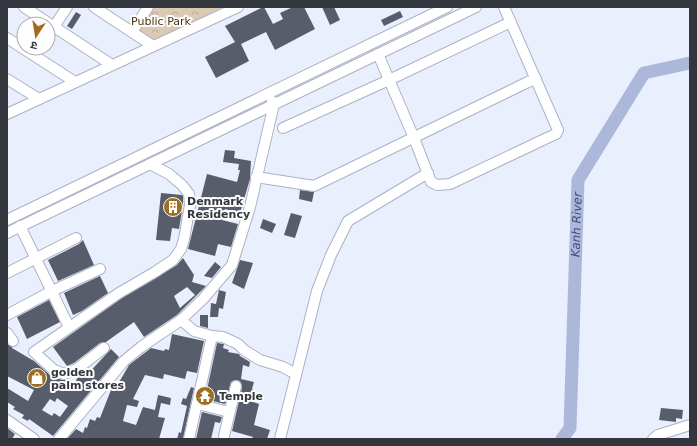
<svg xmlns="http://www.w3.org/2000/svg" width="697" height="446" viewBox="0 0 697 446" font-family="'DejaVu Sans','Noto Sans Devanagari',sans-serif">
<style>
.park{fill:url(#park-crowns)}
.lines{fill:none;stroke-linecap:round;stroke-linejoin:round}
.river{stroke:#acb8d9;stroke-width:13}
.building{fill:#585d6c;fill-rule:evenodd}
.minor-casing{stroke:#acb2c3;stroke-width:12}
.minor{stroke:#fff;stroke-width:10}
.labels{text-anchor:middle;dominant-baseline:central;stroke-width:4;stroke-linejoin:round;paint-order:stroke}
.park-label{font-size:11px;fill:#4c330e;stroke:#fdfdfd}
.poi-label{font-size:11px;font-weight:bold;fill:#33363c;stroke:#fdfdfd;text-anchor:start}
.water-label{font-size:12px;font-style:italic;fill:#404f7d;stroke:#fdfdfd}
</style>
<defs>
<pattern id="park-crowns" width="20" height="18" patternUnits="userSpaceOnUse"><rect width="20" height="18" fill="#dbc9b4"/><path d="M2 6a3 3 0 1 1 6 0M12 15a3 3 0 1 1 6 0" fill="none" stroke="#bcad9c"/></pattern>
</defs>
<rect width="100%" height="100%" fill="#eaeffe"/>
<!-- park -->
<polygon class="park" points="154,7 223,7 152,42 136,33"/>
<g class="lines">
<!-- river -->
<path class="river" id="s1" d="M562,439L570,428L578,180L644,73L690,63"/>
</g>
<!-- building -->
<g class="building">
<polygon points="263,7 264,7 273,24 283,19 280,13 293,7 304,7 315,29 275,50 266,32 241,44 249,61 216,78 205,57 235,42 225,26"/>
<polygon points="322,7 334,7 340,20 330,25"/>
<polygon points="400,11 403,17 384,26 381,20"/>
<polygon points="76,12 81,15 72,29 67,26"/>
<polygon points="225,150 235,151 234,158 251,161 250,179 240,213 225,209 222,220 238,224 231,247 218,244 215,256 188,249 207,174 237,182 240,170 238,170 239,164 223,162"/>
<polygon points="300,190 314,192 312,202 299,199"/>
<polygon points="161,193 182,195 183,196 183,205 179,229 172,228 170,241 156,240"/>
<polygon points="291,213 302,216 295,238 284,235"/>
<polygon points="263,219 276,224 272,233 260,228"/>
<polygon points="83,240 94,265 58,281 48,260 79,244"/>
<path d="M183,258L194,275L192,282L206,286L177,315L144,337L134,322L106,342L100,343L74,363L67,366L53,347L122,298L177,265ZM187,287L195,295L180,308L174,296Z"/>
<polygon points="240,260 253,263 244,289 232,283"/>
<polygon points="215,262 221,267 212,278 204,276"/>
<polygon points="100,276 108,293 82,311 73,315 64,293"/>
<polygon points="219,290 226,292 223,309 219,308 218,317 210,317 211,303 216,304"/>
<polygon points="49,300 60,322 27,339 17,317"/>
<polygon points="200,315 208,315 208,328 200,326"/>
<polygon points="172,334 204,341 197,373 187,371 185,379 164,374 163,379 145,375 133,399 139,401 137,407 127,405 123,421 136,425 143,407 155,410 158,395 171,398 170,405 161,403 158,417 165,418 159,439 67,439 76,429 83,433 85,427 87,428 90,419 95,421 97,417 100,418 111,390 114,391 129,365 151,348 164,351 165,349 169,350"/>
<polygon points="217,343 224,344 223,348 229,350 228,352 239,354 240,356 250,362 249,367 243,365 241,379 254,382 252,389 253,390 250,401 259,404 254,425 270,430 267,439 252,439 253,437 232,431 242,388 240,381 235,380 231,382 225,404 205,399"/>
<path d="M7,344L12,347V348L34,361L51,376L62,380H68L82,387L76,380L80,375L84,378L111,349L119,357L53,436L29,419L28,421L22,418L24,415L13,409L15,407L7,402V388L28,401L34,390L7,376ZM57,398L68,406L60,417L54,413L52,416L42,410L50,399L55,402Z"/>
<polygon points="191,387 194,388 183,439 177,439 179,432 181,433 187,406 181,404 183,398 186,399"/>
<polygon points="661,408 683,410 682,419 676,418 676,422 659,420"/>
<polygon points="202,412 222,417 220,423 215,422 211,439 196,439"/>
<polygon points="7,428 15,434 12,439 7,439"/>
</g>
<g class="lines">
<defs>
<g id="minor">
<polyline points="24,7 112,65"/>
<polyline points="94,7 153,46"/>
<polyline points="54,27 67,7"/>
<polyline points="132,32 148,7"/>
<polyline points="7,38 75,82"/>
<polyline points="378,54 414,138 431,182 437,185 450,184 547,138 556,134 558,130 504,7"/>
<polyline points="7,79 39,99"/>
<polyline points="7,114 238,7"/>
<polyline points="283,128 389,80 511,22"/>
<polyline points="256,177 314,186 528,82 536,79"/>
<polyline points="7,220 447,7"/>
<polyline points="20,226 69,327"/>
<polyline points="7,233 476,7"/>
<polyline points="7,273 76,238"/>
<polyline points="7,315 52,291 100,269"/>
<polyline points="181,320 194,331 212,336 189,439"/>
<polyline points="7,333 13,341"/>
<polyline points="212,336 223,337 238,344 244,350 260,360 283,367 296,374"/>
<polyline points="104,348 77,369 64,374 54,370 34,352 119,293 155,272 173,260 181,249 184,239 190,205 189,194 182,185 169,174 150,164"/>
<polyline points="198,404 229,412"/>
<polyline points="7,420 34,439"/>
<polyline points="224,436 236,386"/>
<polyline points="59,439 124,361 141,347 181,320 203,299 232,265 250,207 274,104 272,101"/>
<polyline points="280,439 317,291 331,255 348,221 428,173"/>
<polyline points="653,439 658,435 690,425"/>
</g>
</defs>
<!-- minor casing -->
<use href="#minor" class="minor-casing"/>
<!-- minor -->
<use href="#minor" class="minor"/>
</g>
<!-- icons -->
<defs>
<symbol id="building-disc" viewBox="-11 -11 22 22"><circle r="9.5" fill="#9f6d22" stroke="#fdfdfd"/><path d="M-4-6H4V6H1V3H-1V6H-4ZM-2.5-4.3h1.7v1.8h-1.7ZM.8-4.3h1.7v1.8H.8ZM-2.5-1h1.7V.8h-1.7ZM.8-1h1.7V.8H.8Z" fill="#fff"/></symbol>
<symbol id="shop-disc" viewBox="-11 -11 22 22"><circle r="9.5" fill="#9f6d22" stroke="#fdfdfd"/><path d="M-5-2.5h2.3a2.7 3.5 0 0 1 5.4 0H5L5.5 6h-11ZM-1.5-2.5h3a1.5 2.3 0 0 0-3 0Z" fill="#fff"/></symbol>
<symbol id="temple-disc" viewBox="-11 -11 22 22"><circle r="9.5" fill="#9f6d22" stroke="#fdfdfd"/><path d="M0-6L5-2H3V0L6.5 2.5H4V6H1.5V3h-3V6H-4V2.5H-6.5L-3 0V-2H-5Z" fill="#fff"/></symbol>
</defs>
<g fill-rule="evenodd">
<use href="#building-disc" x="162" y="196" width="22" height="22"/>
<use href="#shop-disc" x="26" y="367" width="22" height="22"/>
<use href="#temple-disc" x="194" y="385" width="22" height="22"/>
</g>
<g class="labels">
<!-- park labels -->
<g class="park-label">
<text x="161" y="21">Public Park</text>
</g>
<!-- poi labels -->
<g class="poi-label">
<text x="187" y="201">Denmark<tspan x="187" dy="13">Residency</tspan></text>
<text x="51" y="372">golden<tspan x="51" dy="13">palm stores</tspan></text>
<text x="219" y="396">Temple</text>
</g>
<!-- water labels -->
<g class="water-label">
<text stroke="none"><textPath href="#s1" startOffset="217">Kanh River</textPath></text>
</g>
</g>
<!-- border -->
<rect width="697" height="446" fill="none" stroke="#33363c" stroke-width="16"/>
<!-- north arrow -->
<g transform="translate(36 36) rotate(192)"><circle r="19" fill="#fdfdfd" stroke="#acadb0"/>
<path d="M0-3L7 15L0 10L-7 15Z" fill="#9f6d22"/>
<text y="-6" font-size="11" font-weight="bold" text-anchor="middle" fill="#33363c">उ</text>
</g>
</svg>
